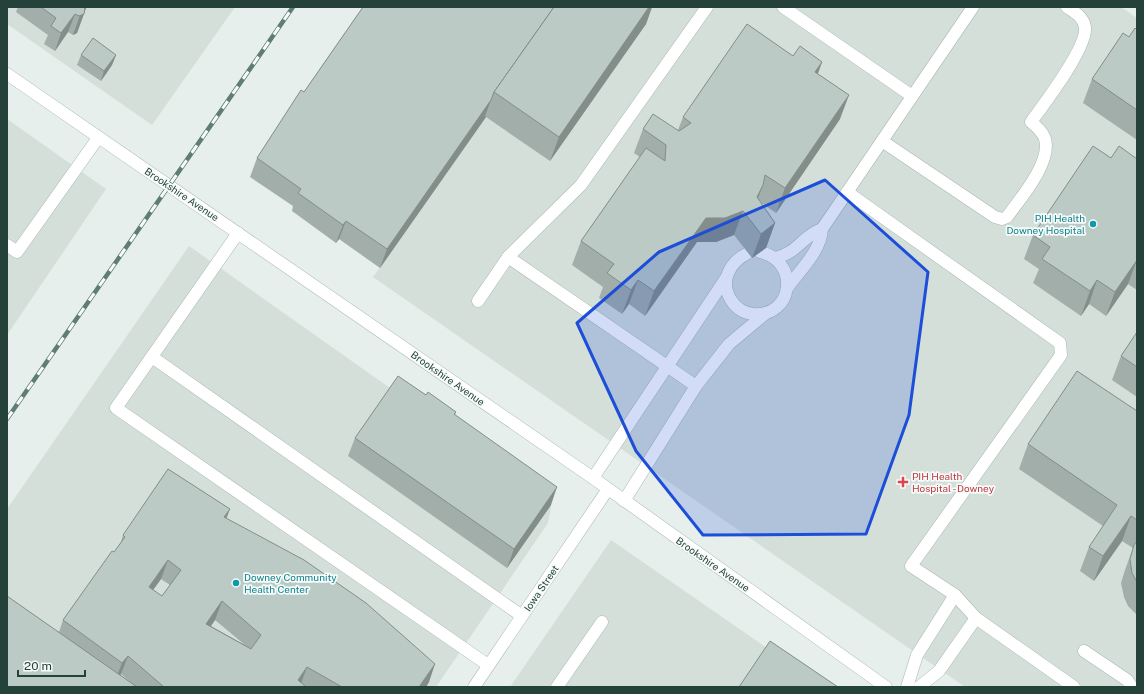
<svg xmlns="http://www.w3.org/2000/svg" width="1144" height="694" viewBox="0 0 1144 694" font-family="'Public Sans',sans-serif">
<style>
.built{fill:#d4dfda}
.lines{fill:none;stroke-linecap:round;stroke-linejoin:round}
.minor-casing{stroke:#a8b8b2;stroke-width:13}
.minor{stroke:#fff;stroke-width:12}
.rail-casing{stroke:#5f7d75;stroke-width:4.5}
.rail{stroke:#f7fbf9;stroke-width:3;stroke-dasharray:9;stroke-linecap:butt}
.wall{fill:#a1aea9;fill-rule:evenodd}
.shaded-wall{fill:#838d89}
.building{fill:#bbcac4;stroke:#838d89;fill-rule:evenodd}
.marked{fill:#1d4ed8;fill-opacity:0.2;stroke:#1d4ed8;stroke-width:3;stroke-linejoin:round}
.culture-dot{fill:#0f9aa8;stroke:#f7fbf9;stroke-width:1.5}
.health-dot{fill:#e0444e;stroke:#f7fbf9;stroke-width:1.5}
.labels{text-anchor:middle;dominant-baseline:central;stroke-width:3.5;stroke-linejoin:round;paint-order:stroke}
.street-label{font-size:10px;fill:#24423a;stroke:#f7fbf9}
.culture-label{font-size:10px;fill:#0d838f;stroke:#f7fbf9;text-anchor:end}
.health-label{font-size:10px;fill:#be3a42;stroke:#f7fbf9;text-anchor:start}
</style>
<rect width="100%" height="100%" fill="#e6efeb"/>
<!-- built -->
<g class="built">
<polygon points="7,7 235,7 152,125 7,24"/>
<polygon points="563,7 1121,7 1137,18 1137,687 965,687 373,277"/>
<polygon points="7,119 106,189 7,335"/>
<polygon points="189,246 550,501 551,508 548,523 436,687 105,687 7,618 7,509"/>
<polygon points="611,540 823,687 510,687"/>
</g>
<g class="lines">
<defs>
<g id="minor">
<polyline points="783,7 912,96"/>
<polyline points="7,74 593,478 886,687"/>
<path d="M882,141L995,217L1002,219L1007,217C1020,199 1052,162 1045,139C1043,132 1037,127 1031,122C1044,104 1088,47 1085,27C1083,16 1074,12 1067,7"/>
<polyline points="847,192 1060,343 1061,355 911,566 955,595 976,618"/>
<polyline points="238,233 116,408 488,665"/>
<polyline points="7,245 17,252 98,138"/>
<path d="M748,253C730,262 719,281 731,300C736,308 744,313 753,314C793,318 801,261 760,252"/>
<polyline points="508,257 696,386"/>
<path d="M775,258C798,253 803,235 822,229"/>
<path d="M788,287C800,270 821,251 822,229L973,7"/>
<polyline points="478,301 508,257 581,185 707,7"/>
<polyline points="152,357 522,616"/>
<polyline points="593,478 726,278"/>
<polyline points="624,501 696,386 729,344 766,313"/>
<polyline points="1084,651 1127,680 1132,687"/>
<polyline points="474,687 608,489"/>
<polyline points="557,687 602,622"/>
<polyline points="907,687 917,655 955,595"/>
<polyline points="919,687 939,671 976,618 1074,687"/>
</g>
</defs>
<!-- minor casing -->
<use href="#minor" class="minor-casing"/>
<!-- minor -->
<use href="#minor" class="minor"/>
<defs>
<polyline id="rail" points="7,419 293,7"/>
</defs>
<!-- rail casing -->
<use href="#rail" class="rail-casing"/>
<!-- rail -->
<use href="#rail" class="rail"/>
</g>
<!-- wall -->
<g class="wall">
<polygon points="18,7 87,7 85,10 77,33 73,35 68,32 55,51 44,44 48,35 16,12"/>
<polygon points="363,7 652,7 646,24 550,161 486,117 380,268 339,239 336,243 292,211 293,206 250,177 257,158 304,92"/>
<polygon points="1137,30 1137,140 1083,103 1092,79 1129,37"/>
<polygon points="81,55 116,55 112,65 101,81 77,65"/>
<polygon points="793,56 822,62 818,74 840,119 776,213 760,202 775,223 766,248 752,258 734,235 716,242 697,242 645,316 629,304 622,314 599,298 603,287 572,265 581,241 640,157 634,153 643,129 678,130 683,117"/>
<polygon points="1111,158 1137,159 1137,290 1128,284 1106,316 1089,304 1081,316 1033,283 1039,269 1024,259 1033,235"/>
<polygon points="1137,332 1137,397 1112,380 1121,356"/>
<polygon points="426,395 456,412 455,415 551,505 507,568 348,456 355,438"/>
<polygon points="1137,411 1137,615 1128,606 1124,597 1121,583 1125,570 1133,548 1122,541 1094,581 1080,571 1089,547 1103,526 1019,469 1028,444"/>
<path d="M226,518L429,682L426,687H7L59,632L63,620L120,545L123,535ZM161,579L170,585L162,596L153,590ZM215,620L245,645L211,626ZM121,674L130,682L120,675Z"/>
</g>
<!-- shaded-wall -->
<g class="shaded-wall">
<polygon points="83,7 87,7 84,11 84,14 77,33 73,35"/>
<polygon points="649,7 652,7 646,24 550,161 559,137"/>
<polygon points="75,14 68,32 55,51 61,33"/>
<polygon points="116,55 112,65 101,81 104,71"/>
<polygon points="822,62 813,86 815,72"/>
<polygon points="849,95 840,119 776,213 785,188"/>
<polygon points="491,100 485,116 486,117 380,268 387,249"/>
<polygon points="763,185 754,209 757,197"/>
<polygon points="743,211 734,235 716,242 697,242 645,316 654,291 706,218"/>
<polygon points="346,221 339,239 336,243 343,225"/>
<polygon points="775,223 766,248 752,258 761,234"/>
<polygon points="1137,260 1128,284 1106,316 1115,292"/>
<polygon points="638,280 629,304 622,314 631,290"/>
<polygon points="1097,280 1089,304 1081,316 1090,291"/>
<polygon points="557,487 551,505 507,568 514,549"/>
<polygon points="230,509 223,527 224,517"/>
<polygon points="1131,516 1122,541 1094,581 1103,556"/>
<polygon points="168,560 161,579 142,605 149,587"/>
<polygon points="222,601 215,620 200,642 206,624"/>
<polygon points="128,656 121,674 115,681 122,663"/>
<polygon points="435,664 429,682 426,687 419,687"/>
<polygon points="307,667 300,686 298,680"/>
</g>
<!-- building -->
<g class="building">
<polygon points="41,7 83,7 85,9 84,14 79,16 75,14 61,33 51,26 56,18"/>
<polygon points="363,7 554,7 494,92 491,100 387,249 346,221 343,225 298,193 301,189 257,158 301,90 304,92"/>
<polygon points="554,7 649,7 559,137 494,92"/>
<polygon points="747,24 793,56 800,46 822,62 815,72 849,95 785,188 765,175 763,185 757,197 775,223 761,234 743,211 725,218 706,218 654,291 638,280 631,290 607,273 614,264 581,241 646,148 665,161 666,145 643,129 653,114 679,131 691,123 683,117"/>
<polygon points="1135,28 1137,30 1137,110 1092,79 1123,33 1129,37"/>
<polygon points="93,38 116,55 104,71 81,55"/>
<polygon points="1093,146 1111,158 1119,146 1137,159 1137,260 1115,292 1097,280 1090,291 1042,259 1050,247 1033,235"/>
<polygon points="1137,332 1137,367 1121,356"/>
<polygon points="1077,371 1137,411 1137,520 1131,516 1103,556 1089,547 1117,505 1028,444"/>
<polygon points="398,376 426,395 428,392 456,412 454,414 557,487 514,549 355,438"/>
<path d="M168,469L230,509L224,517L304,560L366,603L435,664L419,687H342L307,667L298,680L306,687H164L128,656L122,663L63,620L112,551L114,552L125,537L123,535ZM168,560L181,570L162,596L149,587ZM222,601L261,635L251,649L206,624Z"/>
<polygon points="1137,541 1137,582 1132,573 1130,559 1134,545"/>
<polygon points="7,596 137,687 7,687"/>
<polygon points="770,641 838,687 739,687"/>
</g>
<!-- marked area -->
<path class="marked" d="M825,180L928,272L909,415L866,534L703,535L636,451L577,323L659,252Z"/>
<!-- markers -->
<g class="culture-dot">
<circle cx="1093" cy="224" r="4"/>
<circle cx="236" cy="583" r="4"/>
</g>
<path class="health-dot" d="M901 476h4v4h4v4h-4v4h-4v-4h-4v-4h4z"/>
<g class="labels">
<!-- street labels -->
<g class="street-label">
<text transform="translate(182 194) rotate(34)">Brookshire Avenue</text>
<text transform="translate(448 378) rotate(35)">Brookshire Avenue</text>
<text transform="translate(713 564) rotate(35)">Brookshire Avenue</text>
<text transform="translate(541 588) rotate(-56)">Iowa Street</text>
</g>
<!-- culture labels -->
<g class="culture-label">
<text x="1085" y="218">PIH Health<tspan x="1085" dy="12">Downey Hospital</tspan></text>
<text x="244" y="577" text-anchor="start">Downey Community<tspan x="244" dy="12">Health Center</tspan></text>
</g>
<!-- health labels -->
<g class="health-label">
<text x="912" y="476">PIH Health<tspan x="912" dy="12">Hospital - Downey</tspan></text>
</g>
</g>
<!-- border -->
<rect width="1144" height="694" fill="none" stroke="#24423a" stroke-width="16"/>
<!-- scale -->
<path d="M18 670v6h67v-6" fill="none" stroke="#24423a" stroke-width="2"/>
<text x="24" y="670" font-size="12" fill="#24423a" stroke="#f7fbf9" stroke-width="3" paint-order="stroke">20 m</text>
</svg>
